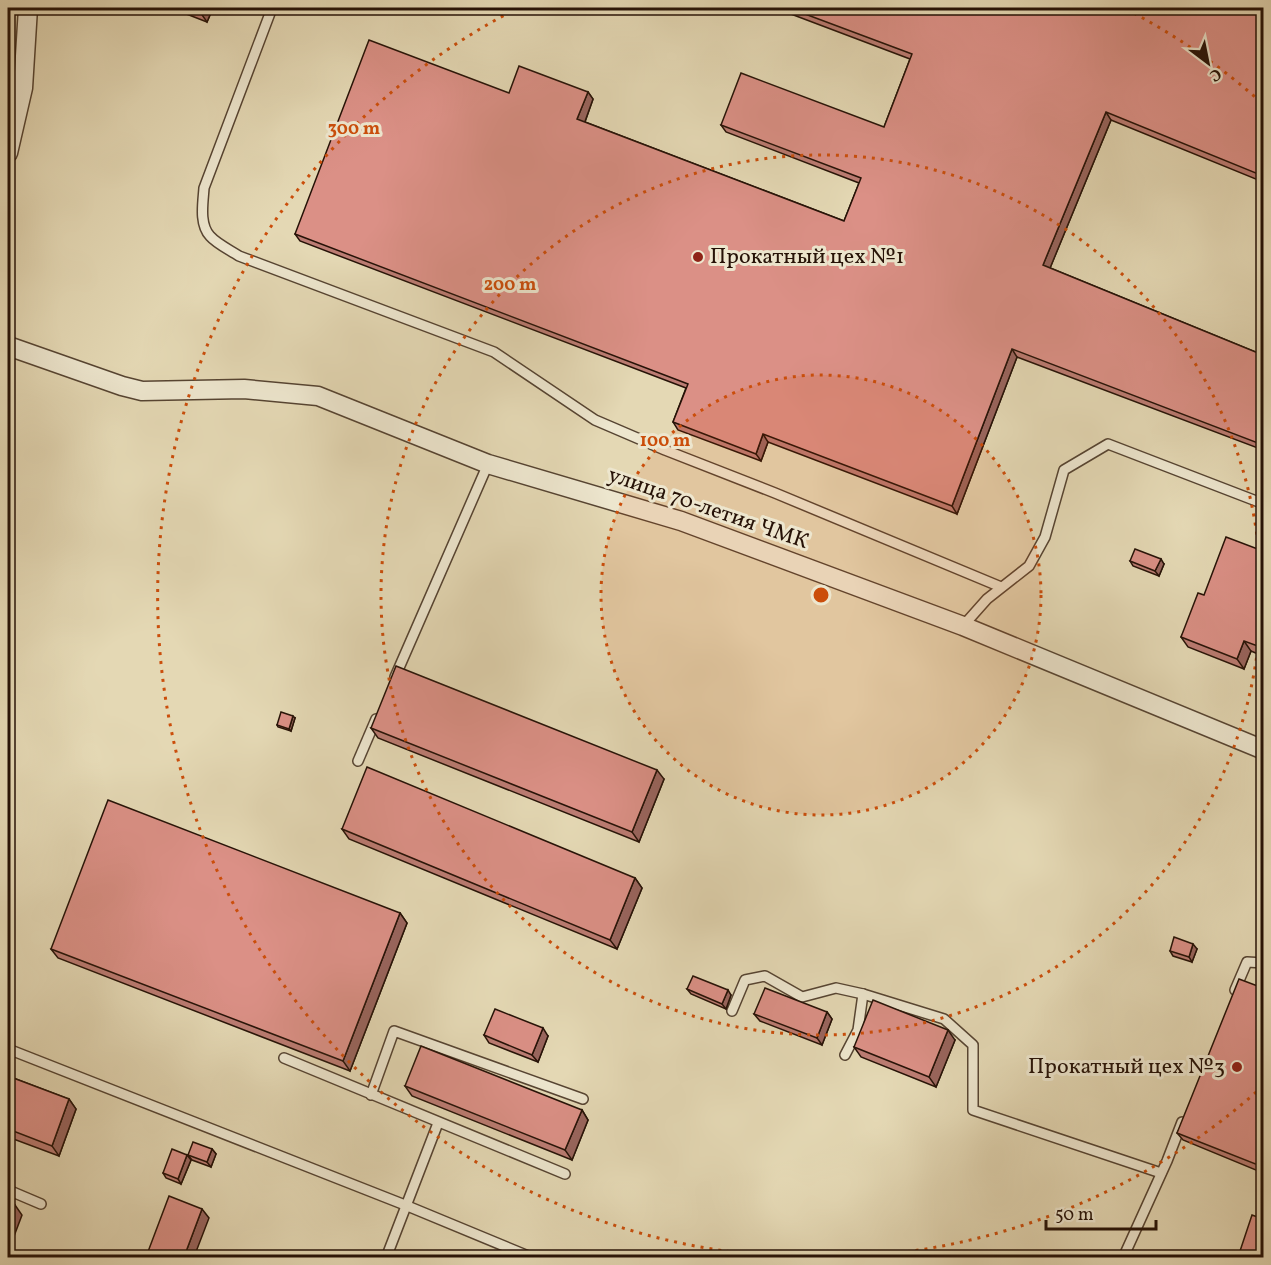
<svg xmlns="http://www.w3.org/2000/svg" width="1271" height="1265" viewBox="0 0 1271 1265" font-family="Vollkorn,serif">
<style>
.lines{fill:none;stroke-linecap:round;stroke-linejoin:round}
.lane-casing{stroke:#564432;stroke-width:12}
.street-casing{stroke:#564432;stroke-width:21}
.lane{stroke:#ede6ce;stroke-width:9}
.street{stroke:#ede6ce;stroke-width:18}
.wall{fill:#bc7c73;stroke:#261207;stroke-width:1.5}
.shaded-wall{fill:#99655e;stroke:#261207;stroke-width:1.5}
.building{fill:#db9086;stroke:#261207;stroke-width:1.5}
.ring{fill:none;stroke:#cb4e0b;stroke-width:3;stroke-dasharray:3 6}
.poi-dot{fill:#8f2418;stroke:#ede6ce;stroke-width:2}
.labels{text-anchor:middle;dominant-baseline:central;stroke-width:6;stroke-linejoin:round;paint-order:stroke}
.poi-label{font-size:22px;fill:#261207;stroke:#ede6ce;text-anchor:start}
.street-label{font-size:22px;fill:#261207;stroke:#ede6ce}
.centre{fill:#cb4e0b;stroke:#ede6ce;stroke-width:3}
.ring-label{font-size:18px;text-anchor:middle;font-weight:bold;fill:#cb4e0b;stroke:#ede6ce;stroke-width:6;stroke-linejoin:round;paint-order:stroke}
</style>
<rect width="100%" height="100%" fill="#e4d8b4"/>
<filter id="stains"><feTurbulence type="fractalNoise" baseFrequency=".00333" numOctaves="4"/><feColorMatrix values="0 0 0 0 .2 0 0 0 0 .09 0 0 0 0 .02 0 0 0 .5 -.17"/></filter>
<radialGradient id="worn" r=".72"><stop offset=".6" stop-color="#630" stop-opacity="0"/><stop offset="1" stop-color="#630" stop-opacity=".3"/></radialGradient>
<g class="lines">
<defs>
<g id="lane">
<path d="M272,8L204,188C203,203 199,224 210,236C217,244 230,250 239,256L494,352L595,420L665,450L775,493L1001,587"/>
<polyline points="963,626 987,599 1029,566 1045,537 1064,470 1108,444 1264,504"/>
<polyline points="395,677 488,464"/>
<polyline points="358,761 376,719"/>
<polyline points="1235,990 1247,962 1264,963"/>
<polyline points="732,1011 745,980 765,976 802,997 836,988 863,994 944,1019 973,1045 973,1110 1161,1173"/>
<polyline points="8,1049 405,1205 533,1258"/>
<polyline points="845,1055 858,1030 863,994"/>
<polyline points="284,1058 565,1174"/>
<polyline points="371,1095 394,1031 583,1099"/>
<polyline points="8,1190 41,1204"/>
<polyline points="386,1258 438,1123"/>
<polyline points="1123,1258 1167,1161 1182,1122"/>
</g>
<g id="street">
<polyline points="8,153 23,88 28,8"/>
<polyline points="8,346 122,386 142,391 244,389 318,396 488,464 681,521 963,626 1264,750"/>
</g>
</defs>
<!-- lane casing -->
<use href="#lane" class="lane-casing"/>
<!-- street casing -->
<use href="#street" class="street-casing"/>
<!-- lane -->
<use href="#lane" class="lane"/>
<!-- street -->
<use href="#street" class="street"/>
</g>
<!-- wall -->
<g class="wall">
<polygon points="57,8 70,8 68,12 65,14 59,13"/>
<polygon points="171,8 213,8 207,22"/>
<polygon points="775,8 1263,8 1263,182 1111,120 1050,268 1263,355 1263,450 1017,357 957,514 768,442 761,461 678,430 673,422 686,388 300,241 295,234 509,93 588,92 593,99 585,122 844,221 859,183 726,132 721,125 884,127 910,59"/>
<polygon points="1263,551 1263,656 1251,651 1244,669 1188,647 1181,637 1204,595"/>
<polygon points="1130,561 1164,564 1159,576 1133,566"/>
<polygon points="295,718 291,731 278,727 277,725"/>
<polygon points="371,728 664,779 639,842 378,738"/>
<polygon points="342,829 635,878 642,888 617,949 349,839"/>
<polygon points="400,913 407,923 350,1071 58,958 51,949"/>
<polygon points="1197,949 1192,962 1173,956 1170,951"/>
<polygon points="1263,988 1263,1173 1183,1140 1177,1133"/>
<polygon points="687,989 731,995 726,1009 691,994"/>
<polygon points="827,1012 832,1019 822,1045 760,1021 754,1014"/>
<polygon points="484,1035 548,1036 538,1062 489,1043"/>
<polygon points="955,1040 936,1087 861,1057 854,1047"/>
<polygon points="8,1076 69,1099 76,1109 59,1156 8,1137"/>
<polygon points="405,1086 582,1110 588,1120 572,1160 412,1096"/>
<polygon points="212,1149 216,1154 211,1167 192,1160 188,1155"/>
<polygon points="187,1155 191,1160 181,1184 166,1178 163,1173"/>
</g>
<!-- shaded-wall -->
<g class="shaded-wall">
<polygon points="202,8 213,8 207,22 200,12"/>
<polygon points="588,92 593,99 583,127 577,119"/>
<polygon points="1106,112 1111,120 1048,273 1043,265"/>
<polygon points="1012,349 1017,357 957,514 952,506"/>
<polygon points="763,434 768,442 761,461 756,454"/>
<polygon points="1161,559 1164,564 1159,576 1155,571"/>
<polygon points="1244,641 1251,651 1244,669 1237,659"/>
<polygon points="293,716 295,718 291,731 289,729"/>
<polygon points="657,770 664,779 639,842 632,832"/>
<polygon points="635,878 642,888 617,949 610,940"/>
<polygon points="400,913 407,923 350,1071 343,1061"/>
<polygon points="1193,944 1197,949 1192,962 1189,957"/>
<polygon points="728,990 731,995 726,1009 722,1004"/>
<polygon points="827,1012 832,1019 822,1045 817,1038"/>
<polygon points="543,1028 548,1036 538,1062 532,1055"/>
<polygon points="948,1030 955,1040 936,1087 929,1077"/>
<polygon points="69,1099 76,1109 59,1156 52,1146"/>
<polygon points="582,1110 588,1120 572,1160 565,1150"/>
<polygon points="212,1149 216,1154 211,1167 207,1162"/>
<polygon points="187,1155 191,1160 181,1184 178,1179"/>
<polygon points="15,1205 22,1215 8,1252 8,1225"/>
<polygon points="202,1209 209,1218 194,1257 184,1257"/>
</g>
<!-- building -->
<g class="building">
<polygon points="57,8 67,8 66,10 63,11 57,10"/>
<polygon points="189,8 202,8 200,12"/>
<polygon points="789,8 1263,8 1263,176 1106,112 1043,265 1263,355 1263,445 1012,349 952,506 763,434 756,454 673,422 688,384 295,234 369,40 509,93 519,66 588,92 577,119 844,221 861,178 721,125 741,73 884,127 912,54"/>
<polygon points="1226,537 1263,551 1263,648 1244,641 1237,659 1181,637 1198,593 1204,595"/>
<polygon points="1135,549 1161,559 1155,571 1130,561"/>
<polygon points="396,666 657,770 632,832 371,728"/>
<polygon points="281,712 293,716 289,729 277,725"/>
<polygon points="367,767 635,878 610,940 342,829"/>
<polygon points="108,800 400,913 343,1061 51,949"/>
<polygon points="1174,937 1193,944 1189,957 1170,951"/>
<polygon points="693,976 728,990 722,1004 687,989"/>
<polygon points="1239,979 1263,988 1263,1167 1177,1133"/>
<polygon points="765,988 827,1012 817,1038 754,1014"/>
<polygon points="873,1000 948,1030 929,1077 854,1047"/>
<polygon points="495,1009 543,1028 532,1055 484,1035"/>
<polygon points="421,1046 582,1110 565,1150 405,1086"/>
<polygon points="8,1076 69,1099 52,1146 8,1129"/>
<polygon points="193,1142 212,1149 207,1162 188,1155"/>
<polygon points="172,1149 187,1155 178,1179 163,1173"/>
<polygon points="169,1196 202,1209 184,1257 146,1257"/>
<polygon points="8,1202 15,1205 8,1225"/>
<polygon points="1252,1215 1263,1219 1263,1251 1261,1257 1238,1257"/>
</g>
<!-- distance rings -->
<circle cx="821" cy="595" r="220" fill="#cb4e0b" fill-opacity=".12"/>
<g class="ring">
<circle cx="821" cy="595" r="220"/>
<circle cx="821" cy="595" r="440"/>
<path d="M1263 1086A661 661 0 1 1 516 9M1126 9A661 661 0 0 1 1263 104"/>
</g>
<!-- markers -->
<g class="poi-dot">
<circle cx="698" cy="257" r="6"/>
<circle cx="1237" cy="1067" r="6"/>
</g>
<g class="labels">
<!-- poi labels -->
<g class="poi-label">
<text x="710" y="257">Прокатный цех №1</text>
<text x="1225" y="1067" text-anchor="end">Прокатный цех №3</text>
</g>
<!-- street labels -->
<g class="street-label">
<text transform="translate(708 509) rotate(19)">улица 70-летия ЧМК</text>
</g>
</g>
<circle cx="821" cy="595" r="9" class="centre"/>
<g class="ring-label">
<text x="354" y="134">300 m</text>
<text x="510" y="290">200 m</text>
<text x="665" y="446">100 m</text>
</g>
<!-- margin -->
<rect width="1271" height="1265" fill="none" stroke="#e4d8b4" stroke-width="30"/>
<rect x="9" y="9" width="1253" height="1247" fill="none" stroke="#261207" stroke-width="3"/>
<rect x="15" y="15" width="1241" height="1235" fill="none" stroke="#261207" stroke-width="1.5"/>
<!-- north arrow -->
<g transform="translate(1208 63) rotate(148)" stroke="#ede6ce" stroke-width="4.5" paint-order="stroke">
<path d="M0-4.5L10 22L0 15L-10 22Z" fill="#261207"/>
<text y="-9" font-size="16" font-weight="bold" text-anchor="middle" fill="#261207">С</text>
</g>
<!-- scale -->
<path d="M1046 1220v9h110v-9" fill="none" stroke="#261207" stroke-width="3"/>
<text x="1055" y="1220" font-size="18" fill="#261207" stroke="#ede6ce" stroke-width="4.5" paint-order="stroke">50 m</text>
<rect width="100%" height="100%" filter="url(#stains)"/>
<rect width="100%" height="100%" fill="url(#worn)"/>
</svg>
